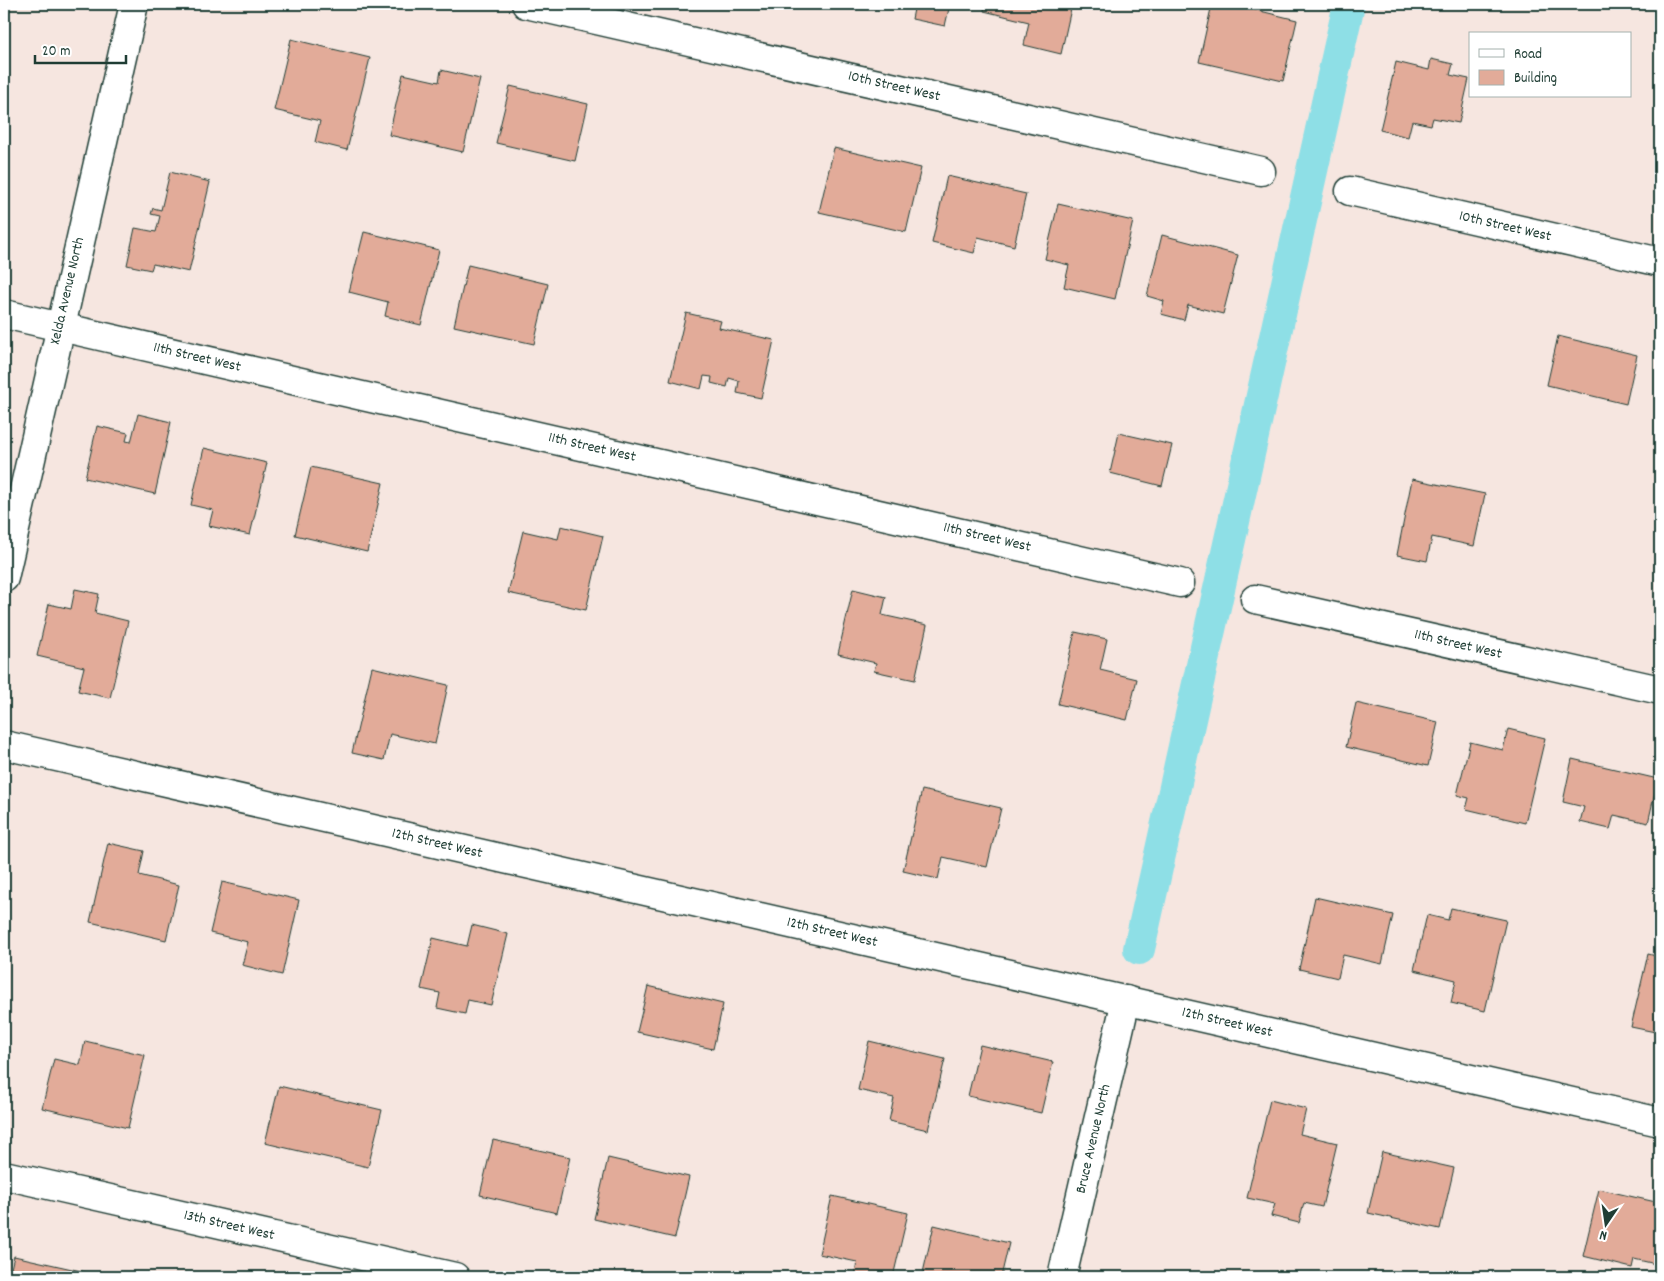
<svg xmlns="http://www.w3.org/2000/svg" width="1664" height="1281" viewBox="0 0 1664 1281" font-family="Dekko,sans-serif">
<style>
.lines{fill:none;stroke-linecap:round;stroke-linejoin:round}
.canal{stroke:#8edfe6;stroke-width:32}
.building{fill:#e2ab99;stroke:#1f3d34}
.street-casing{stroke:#1f3d34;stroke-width:31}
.street{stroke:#fff;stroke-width:28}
.labels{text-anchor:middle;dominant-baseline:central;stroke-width:4;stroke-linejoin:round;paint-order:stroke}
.street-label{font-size:15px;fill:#1f3d34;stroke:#fff}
</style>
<rect width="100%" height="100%" fill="#f6e6e0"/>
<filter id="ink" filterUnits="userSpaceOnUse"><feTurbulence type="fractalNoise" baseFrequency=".02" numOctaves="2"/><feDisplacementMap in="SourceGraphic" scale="10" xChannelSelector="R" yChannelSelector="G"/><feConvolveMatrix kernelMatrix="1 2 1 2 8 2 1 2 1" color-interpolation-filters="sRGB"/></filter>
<g filter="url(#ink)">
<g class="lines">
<!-- canal -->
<polyline class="canal" points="1139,949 1349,4"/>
</g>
<!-- building -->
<g class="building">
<polygon points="915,4 950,4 945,26 912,19"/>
<polygon points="985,4 1072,4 1061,54 1024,45 1029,22 984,11"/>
<polygon points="1212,4 1253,4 1252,9 1297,20 1283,81 1199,62"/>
<polygon points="291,39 370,58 347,150 315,142 320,121 274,110"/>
<polygon points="1431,59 1453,64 1450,75 1469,79 1459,123 1433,118 1431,125 1412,121 1408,137 1380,130 1396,62 1429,70"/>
<polygon points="441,70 480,79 463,152 389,135 403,74 439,82"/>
<polygon points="510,86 588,104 575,161 496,143"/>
<polygon points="834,148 921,168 906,232 819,212"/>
<polygon points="170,172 210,182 189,272 153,264 151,270 127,265 135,228 156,232 160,216 151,214 153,208 161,210"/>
<polygon points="947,176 1026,194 1014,246 978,237 974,253 932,243"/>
<polygon points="1058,204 1133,221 1115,299 1064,287 1069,265 1045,259"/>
<polygon points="364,232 439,250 421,325 385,316 388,302 349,292"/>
<polygon points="1162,235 1238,255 1223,314 1188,305 1184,320 1161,314 1164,301 1147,296"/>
<polygon points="468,265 548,284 534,344 454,326"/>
<polygon points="686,313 721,321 719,328 774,340 761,398 737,393 739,381 729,378 727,387 711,383 712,377 704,376 701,389 670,381"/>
<polygon points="1558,336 1637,355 1626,404 1547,385"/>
<polygon points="138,414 171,422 155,494 85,478 97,426 128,433 126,441 131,442"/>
<polygon points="1119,433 1172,445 1162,486 1110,473"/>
<polygon points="204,448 267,463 250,535 209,526 213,510 191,505"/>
<polygon points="311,467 383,483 367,552 295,535"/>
<polygon points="1412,479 1485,494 1474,546 1432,537 1427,561 1397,555"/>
<polygon points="561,526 603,536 586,610 508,593 523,531 558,539"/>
<polygon points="75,589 99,594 95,613 128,621 110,698 78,691 84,667 37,656 49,604 71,609"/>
<polygon points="853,589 886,597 882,615 927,625 915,680 874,671 876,663 838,654"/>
<polygon points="1075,632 1107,639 1100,670 1137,679 1127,720 1058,704"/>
<polygon points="372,667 448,685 435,744 390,734 384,760 352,753"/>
<polygon points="1356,703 1438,722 1428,766 1346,747"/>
<polygon points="1508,729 1545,738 1525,823 1466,809 1469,798 1457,795 1470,742 1503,750"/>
<polygon points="1572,759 1658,779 1648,823 1614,815 1610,829 1580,822 1584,807 1563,802"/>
<polygon points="922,790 1001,808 987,867 943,857 938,879 903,871"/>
<polygon points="108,843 144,851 139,875 179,885 166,940 90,922"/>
<polygon points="222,882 299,900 282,975 242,965 248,942 210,933"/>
<polygon points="1315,897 1393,915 1382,964 1343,955 1338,978 1299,969"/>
<polygon points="1451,908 1506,920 1485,1011 1451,1003 1456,980 1414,970 1427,915 1448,920"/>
<polygon points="472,925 508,934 491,1005 468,1000 465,1014 437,1008 440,993 421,989 433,938 467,946"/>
<polygon points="1648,954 1660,957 1660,1033 1631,1027"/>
<polygon points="648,986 723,1004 713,1049 637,1032"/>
<polygon points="85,1041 145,1055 128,1128 42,1108 54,1059 80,1065"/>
<polygon points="869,1041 945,1059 928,1130 889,1121 894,1098 858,1090"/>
<polygon points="980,1045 1053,1062 1041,1113 968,1096"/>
<polygon points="279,1086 382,1110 368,1167 265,1143"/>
<polygon points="1270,1100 1306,1109 1300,1134 1337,1143 1322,1207 1304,1203 1299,1223 1271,1216 1275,1204 1247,1198"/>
<polygon points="493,1140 570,1157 557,1213 480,1195"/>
<polygon points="1382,1152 1454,1168 1440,1229 1368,1213"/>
<polygon points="608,1158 689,1177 675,1238 594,1219"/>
<polygon points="1599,1189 1660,1203 1660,1265 1634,1259 1632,1268 1583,1256"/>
<polygon points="832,1196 908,1213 893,1277 854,1277 857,1262 819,1254"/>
<polygon points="934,1225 1009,1243 1001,1277 922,1277"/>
<polygon points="14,1256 90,1273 89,1277 9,1277"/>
</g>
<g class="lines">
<defs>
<g id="street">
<polyline points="526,4 1261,171"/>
<polyline points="1350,191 1660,262"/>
<polyline points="4,314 1180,583"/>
<polyline points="4,578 134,4"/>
<polyline points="1255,599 1660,690"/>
<polyline points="4,745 1660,1122"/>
<polyline points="4,1175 455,1277"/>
<polyline points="1062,1277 1126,1000"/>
</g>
</defs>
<!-- street casing -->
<use href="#street" class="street-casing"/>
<!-- street -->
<use href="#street" class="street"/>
</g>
</g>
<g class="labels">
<!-- street labels -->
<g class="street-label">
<text transform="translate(894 87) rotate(13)">10th Street West</text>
<text transform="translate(1505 227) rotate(13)">10th Street West</text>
<text transform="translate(68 291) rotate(-77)">Xelda Avenue North</text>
<text transform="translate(197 358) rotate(13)">11th Street West</text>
<text transform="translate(592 448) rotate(13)">11th Street West</text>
<text transform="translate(987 538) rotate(13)">11th Street West</text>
<text transform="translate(1458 645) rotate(13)">11th Street West</text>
<text transform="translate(437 844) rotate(13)">12th Street West</text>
<text transform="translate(832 933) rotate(13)">12th Street West</text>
<text transform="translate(1227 1023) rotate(13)">12th Street West</text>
<text transform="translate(1094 1139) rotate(-77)">Bruce Avenue North</text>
<text transform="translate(229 1226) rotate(13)">13th Street West</text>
</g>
</g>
<!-- margin -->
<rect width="1664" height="1281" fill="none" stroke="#fff" stroke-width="20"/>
<rect x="10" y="10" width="1644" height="1261" fill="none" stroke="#1f3d34" stroke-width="2" filter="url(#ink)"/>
<!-- legend -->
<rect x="1469" y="32" width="162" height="65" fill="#ffffff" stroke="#a5b1ae"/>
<rect x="1479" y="49" width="25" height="8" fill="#ffffff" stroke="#a5b1ae"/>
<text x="1514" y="58" font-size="15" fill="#1f3d34">Road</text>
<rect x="1479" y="70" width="25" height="15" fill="#e2ab99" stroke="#a5b1ae"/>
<text x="1514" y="82" font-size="15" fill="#1f3d34">Building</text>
<!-- north arrow -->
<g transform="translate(1606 1224) rotate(193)" stroke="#ffffff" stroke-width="4" paint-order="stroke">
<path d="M0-4L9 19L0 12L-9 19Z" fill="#1f3d34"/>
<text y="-8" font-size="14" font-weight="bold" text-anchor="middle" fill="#1f3d34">N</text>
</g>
<!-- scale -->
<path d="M35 55v8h91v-8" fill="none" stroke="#1f3d34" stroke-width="2.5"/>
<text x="42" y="55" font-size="15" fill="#1f3d34" stroke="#ffffff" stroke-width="4" paint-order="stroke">20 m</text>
</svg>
